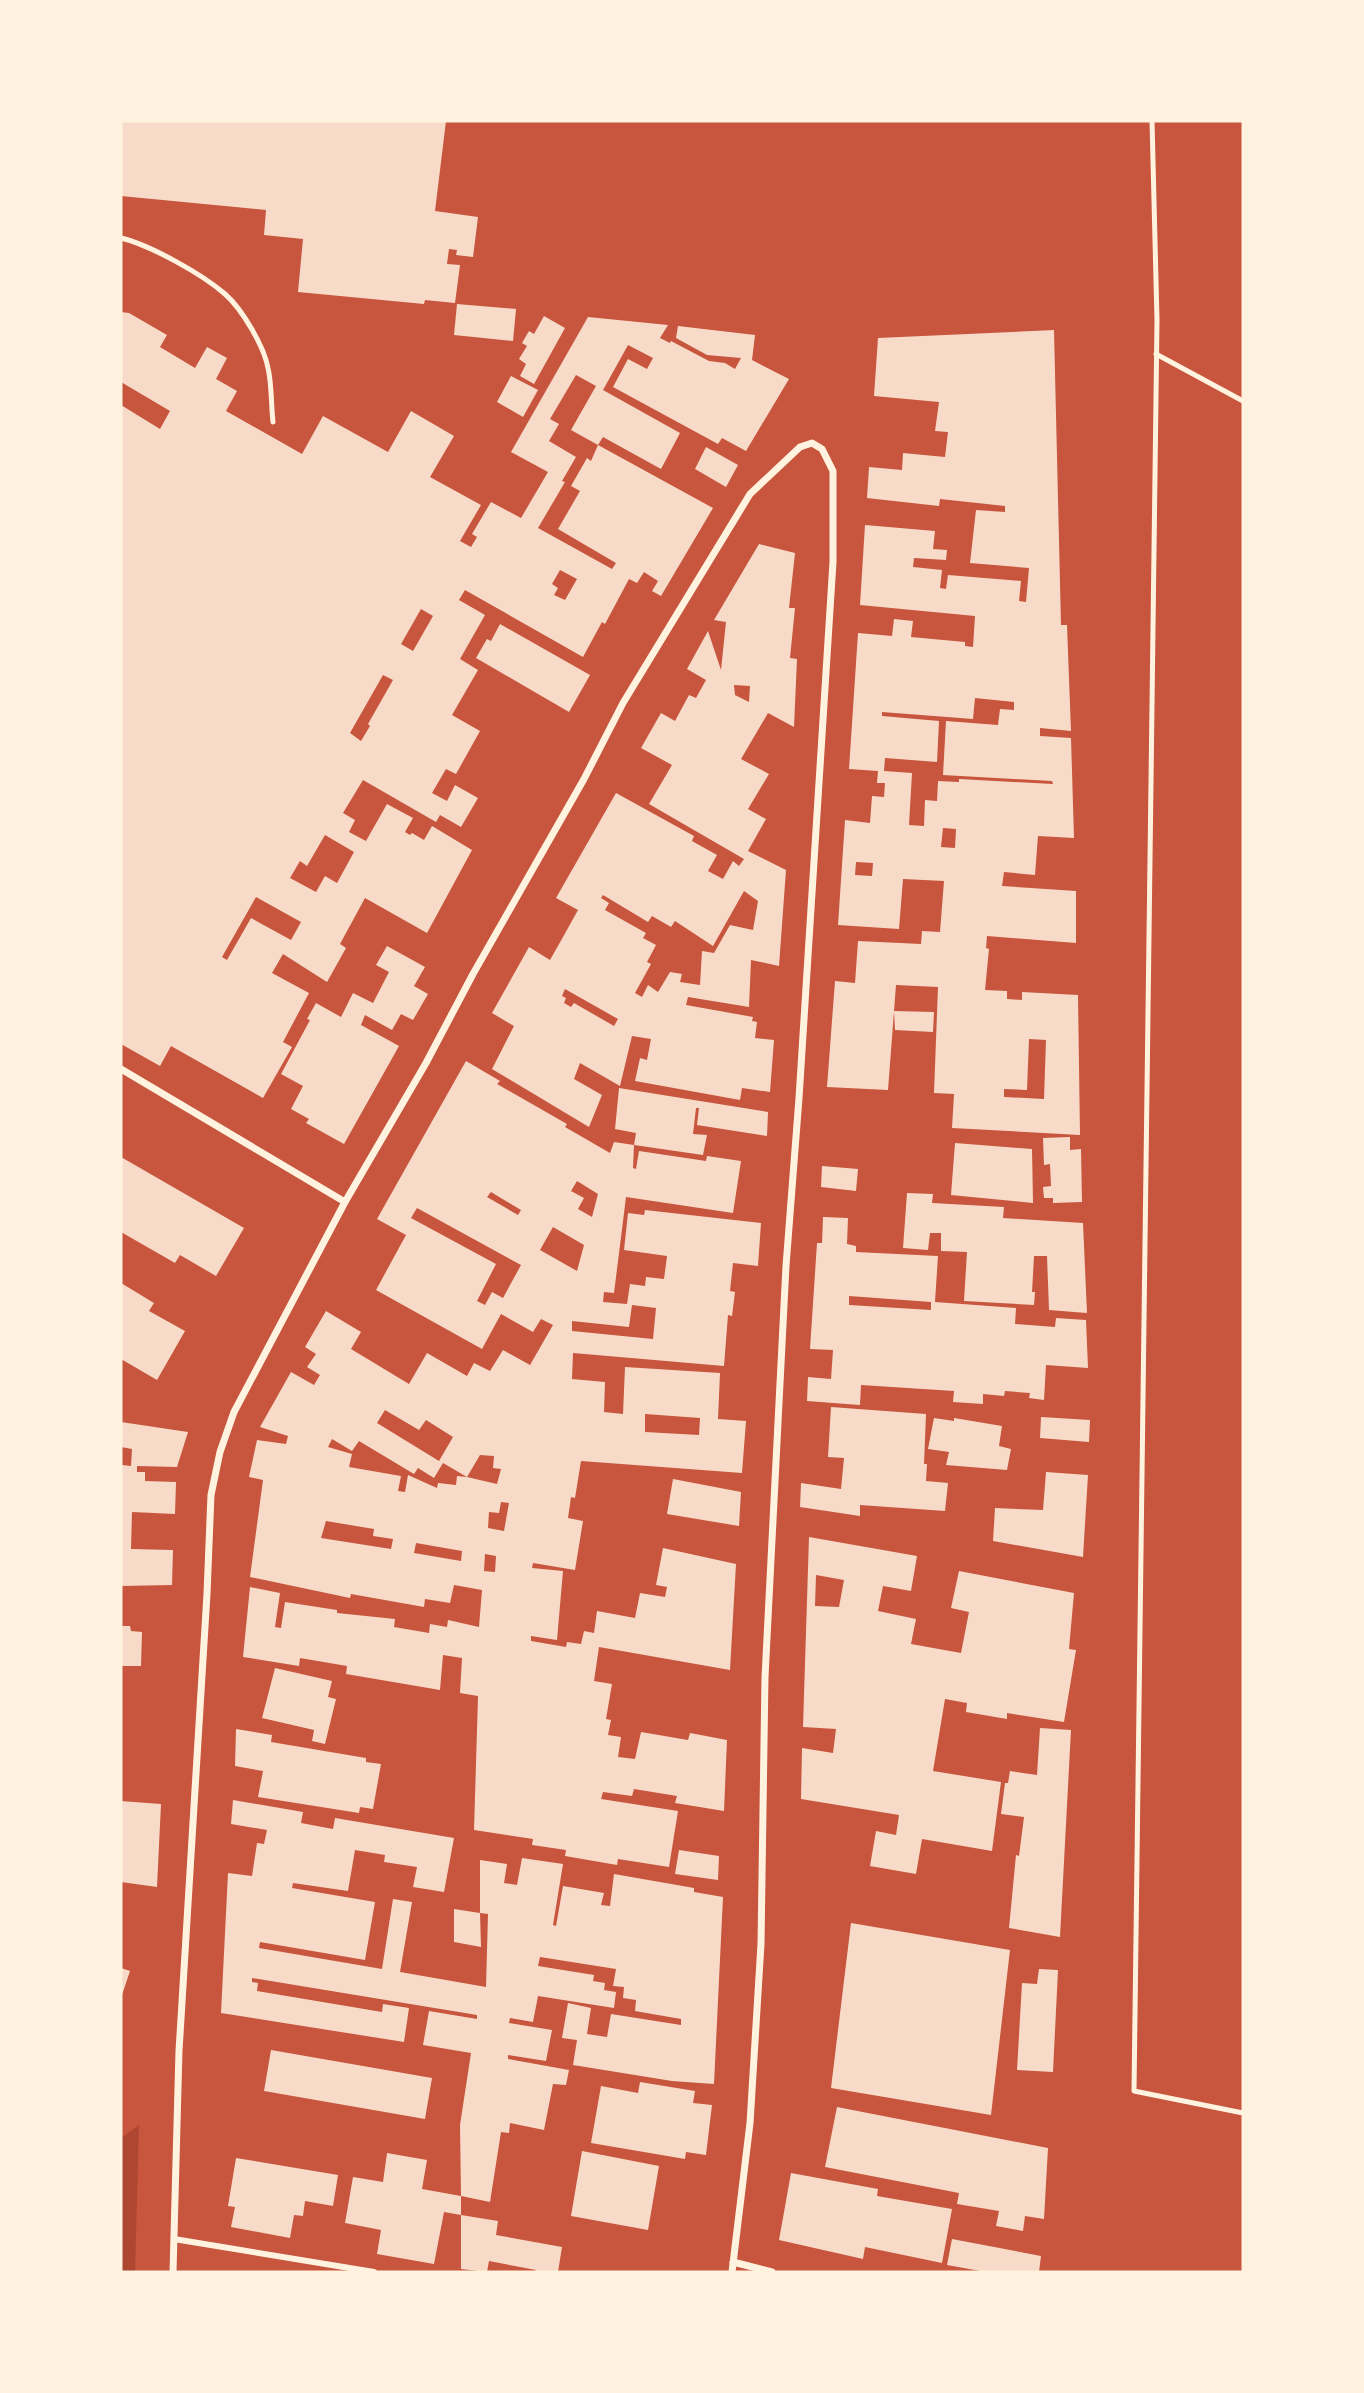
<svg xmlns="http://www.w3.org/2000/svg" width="1364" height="2393" viewBox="0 0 1364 2393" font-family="'Fira Sans Condensed',sans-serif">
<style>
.green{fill:#ae4732}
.building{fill:#f7dbc8;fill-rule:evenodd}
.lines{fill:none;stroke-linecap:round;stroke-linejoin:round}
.service{stroke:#fff3e0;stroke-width:5}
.pedestrian{stroke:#fff3e0;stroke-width:6}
.minor{stroke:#fff3e0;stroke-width:7}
</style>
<rect width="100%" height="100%" fill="#c8553d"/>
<!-- green -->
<polygon class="green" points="139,2125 135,2272 121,2272 121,2138"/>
<!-- building -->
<g class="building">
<polygon points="121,121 446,121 435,211 478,217 473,257 456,255 457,250 449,249 447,264 460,265 455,303 425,300 424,304 298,292 303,239 264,235 266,210 121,196"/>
<polygon points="457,304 516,309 513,341 454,335"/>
<path d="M121,312L129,313L167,335L160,347L195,368L207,347L227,358L216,379L237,391L226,411L302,454L323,416L388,452L411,411L454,436L430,477L481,505L460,541L471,547L477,537L472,534L491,502L521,518L548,472L511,452L588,317L668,325L660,338L670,343L671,341L709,361L725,363L735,369L741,358L707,355L676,338L678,326L755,335L752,360L789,379L746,451L722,438L718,444L613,387L628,359L647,369L653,358L628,345L603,390L680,433L661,469L603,437L598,445L571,430L596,386L576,375L550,419L559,424L549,441L576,457L562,481L565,482L538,528L612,569L616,563L558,529L580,491L571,486L587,458L591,461L598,445L713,508L661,596L652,591L658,581L644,572L637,583L629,579L605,624L602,622L583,657L465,590L459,600L485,615L460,659L478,670L452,715L480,731L456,774L446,769L432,793L447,801L455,785L478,798L461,827L440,815L436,822L363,780L343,813L355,820L349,832L366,841L387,804L413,818L405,832L410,835L412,833L424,840L432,826L472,850L427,933L365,898L340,944L346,948L327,982L283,954L272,973L309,993L283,1042L292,1047L263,1098L171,1046L160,1066L121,1044V405L160,429L170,411L121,382ZM560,570L577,579L565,600L554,595L558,588L552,584ZM421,609L433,616L413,651L401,644ZM383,675L393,680L368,724L370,726L361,741L350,733ZM325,835L354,852L337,883L325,876L316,892L290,878L300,861L307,866ZM256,897L301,922L291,940L251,918L227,960L222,957Z"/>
<polygon points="544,316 565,328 534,384 520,376 526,364 519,359 527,346 522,343 529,331 534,334"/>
<path d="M1054,330L1061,625H1067L1071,731L1040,728V736L1071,738L1074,838L1038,836L1035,875L1004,872L1002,886L1076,891V943L987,936L986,948L989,949L985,990L1007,991V999L1022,1000V992L1078,995L1080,1135L952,1128L954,1094L934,1093L938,987L896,985L888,1090L827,1087L835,981L855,983L858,941L921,944L922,931L940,932L944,881L903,879L899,929L838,925L845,820L870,823L872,796L884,797L885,783H877L878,771L849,769L858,633L892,636L894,619L913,621L911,637L965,642V646L973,647L975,616L860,605L865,525L935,531L933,549L947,550L946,560L914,558L913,567L942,570L940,588L946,589L948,575L1021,581L1019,601L1026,602L1029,568L970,563L976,510L1005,512V506L940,499L939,506L867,498L869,467L902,470L903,453L945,457L948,432L935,431L939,402L874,396L878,338ZM975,698L1014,702V710L1000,709L998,725L946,721L943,775L1052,781L1053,784L959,779V782L938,781L937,801L925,800L924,826L909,825L912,773L884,771L885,758L937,762L939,721L882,716V712L973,719ZM943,828L956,829L955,848L941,847ZM856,862L873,863L872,876L855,875ZM1029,1039L1046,1040L1044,1099L1004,1097V1089L1027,1090Z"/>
<polygon points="511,376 538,390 523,417 497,402"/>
<polygon points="706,447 738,465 726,487 695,469"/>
<path d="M759,544L795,553L789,608H795L790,658L797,659L794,727L768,713L741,759L769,774L748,809L766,819L748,851L786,870L779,966L751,960L749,1007L688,997L686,1005L753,1017L752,1021L757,1022L755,1038L774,1040L770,1092L742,1088L740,1100L635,1081L640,1058L647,1060L651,1039L632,1036L620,1086L580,1063L574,1079L602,1095L589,1127L492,1069L514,1026L492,1013L529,947L550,960L563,937L578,910L556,898L616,793L694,836L692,841L717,855L708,871L723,879L733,861L739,866L744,859L649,804L672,765L641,748L661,713L675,721L689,695L696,698L706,680L687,669L708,631L721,670L726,622L714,620ZM734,685L750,686L749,702L735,695ZM744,891L758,901L753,930L730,925L714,953L702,951L700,985L680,982L682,974L670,972L658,992L648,985L642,997L635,993L651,964L647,962L656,945L643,938L646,933L605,910L609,903L601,898L603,895L648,922L652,916L671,927L675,921L713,946ZM565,989L618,1019L614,1026L574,1003L571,1007L564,1003L566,998L562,996Z"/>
<polygon points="500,624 590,675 569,712 476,658 487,639 491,641"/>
<polygon points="387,946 425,967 414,986 428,994 413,1020 401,1014 392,1030 365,1015 361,1025 399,1046 344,1144 306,1123 309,1119 291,1109 303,1086 281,1074 310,1020 307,1019 316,1003 341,1017 353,993 373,1003 389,972 376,965"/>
<polygon points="894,1011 934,1012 933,1032 895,1030"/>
<path d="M466,1061L500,1081L497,1084L567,1124L565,1127L610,1153L614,1142L634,1145L636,1133L615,1129L619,1088L768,1112L767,1136L697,1125L699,1108H696L693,1134L707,1135L703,1155L634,1145L633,1168L636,1169L639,1151L706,1161L707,1156L741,1161L733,1213L626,1197L614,1293L604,1292L603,1302L627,1304L630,1284L645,1286L646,1277L664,1279L667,1256L624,1250L628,1213L644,1215L645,1210L761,1223L758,1266L733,1263L730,1291L735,1292L732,1316L728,1315L724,1366L573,1353L572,1379L605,1382L604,1412L623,1414L625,1367L720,1373L718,1419L746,1421L742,1473L581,1461L575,1498L571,1497L568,1518L583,1521L575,1570L533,1563L532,1568L563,1571L557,1640L531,1636V1641L566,1647L567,1642L581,1644L584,1631L594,1633L597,1611L635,1618L640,1593L665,1597L667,1587L656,1585L663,1548L736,1564L730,1670L599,1647L594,1681L612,1684L606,1719L611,1720L608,1735L621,1737L618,1757L635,1759L641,1732L688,1740L690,1733L727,1740L724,1811L675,1803L677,1796L634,1789L632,1796L603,1792L601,1799L678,1811L669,1867L618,1859L617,1865L565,1856L566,1850L532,1845L533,1839L474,1830L478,1696L460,1693L462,1658L443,1655L440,1690L346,1674L347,1666L300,1658L299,1666L243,1657L250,1587L280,1593L275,1627L281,1628L285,1602L337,1610V1613L395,1619L394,1627L429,1633L430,1624L447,1627L448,1620L479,1627L482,1590L454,1585L450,1603L425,1599L424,1607L351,1594L350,1598L250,1577L263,1480L249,1477L257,1440L286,1444L288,1436L260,1427L291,1372L314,1385L320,1375L307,1367L316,1354L305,1347L326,1311L361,1332L351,1349L409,1384L427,1353L467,1376L474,1363L490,1371L503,1350L530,1365L553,1325L541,1319L533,1332L501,1314L482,1349L376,1290L406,1235L377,1219ZM577,1181L598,1194L592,1217L578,1209L584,1198L571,1191ZM491,1192L521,1210L518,1215L487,1197ZM417,1208L521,1265L503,1298L492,1292L485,1305L477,1301L496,1264L411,1218ZM553,1227L584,1245L577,1271L540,1250ZM632,1305L656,1308L653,1339L572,1331V1321L629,1327ZM385,1410L419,1430L426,1420L453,1437L439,1461L377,1423ZM645,1414L700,1418L699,1435L645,1432ZM332,1439L352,1451L359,1441L414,1474L418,1468L434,1478L443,1463L467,1477L457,1476L456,1485L438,1483L437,1488L408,1475L405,1492L398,1491L401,1476L349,1467L352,1454L328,1447ZM480,1455L494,1456L493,1468L501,1469L497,1484L467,1477ZM501,1502L509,1503L504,1531L488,1528L489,1512L499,1513ZM326,1521L374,1529L373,1536L393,1539L391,1549L321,1538ZM416,1543L462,1551L461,1561L414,1553ZM485,1554L496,1556L495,1572L484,1571Z"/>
<polygon points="1070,1137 1070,1150 1081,1149 1082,1202 1053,1203 1053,1198 1044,1198 1043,1187 1051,1186 1050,1164 1044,1165 1043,1138"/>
<polygon points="955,1143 1032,1149 1033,1203 951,1195"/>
<polygon points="121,1157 244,1228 216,1276 180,1255 175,1263 121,1232"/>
<polygon points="822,1166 858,1169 856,1191 821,1187"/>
<polygon points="907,1193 933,1194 932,1203 1004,1207 1003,1218 1083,1223 1087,1313 1049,1310 1047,1256 1034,1256 1032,1292 1035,1292 1034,1305 964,1301 967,1252 941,1251 941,1233 930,1233 928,1250 903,1248"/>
<path d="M823,1217L848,1218L847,1244L856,1246V1252L938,1256L935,1302L1016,1308L1015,1324L1055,1327L1056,1318L1086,1320L1088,1368L1046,1365L1044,1400L1029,1398L1030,1393L1005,1391L1004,1396L983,1394V1404L953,1402L954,1391L861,1385L860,1405L807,1401L808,1377L831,1379L833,1350L810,1349L817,1243H822ZM849,1296L931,1302V1310L849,1305Z"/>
<polygon points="121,1283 154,1303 149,1311 185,1331 157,1380 121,1359"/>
<polygon points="831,1407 926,1414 924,1464 927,1464 926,1481 948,1483 945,1511 860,1505 860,1516 800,1507 801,1483 841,1489 844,1458 828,1457"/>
<polygon points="1041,1417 1090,1420 1089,1442 1040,1438"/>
<polygon points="934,1418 954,1421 954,1418 1002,1426 999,1446 1011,1449 1007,1470 946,1465 949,1452 928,1449"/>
<polygon points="121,1422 188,1432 177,1467 137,1466 137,1472 145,1472 145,1481 176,1482 175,1514 132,1512 131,1549 173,1550 172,1585 121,1586 121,1469 122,1465 131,1466 132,1449 121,1447"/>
<polygon points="1046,1472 1088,1475 1083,1557 993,1541 995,1508 1043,1510"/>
<polygon points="673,1479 741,1492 739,1526 667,1514"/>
<path d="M809,1537L917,1556L911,1591L883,1586L878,1611L916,1619L911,1644L961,1653L969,1612L951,1608L959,1571L1074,1593L1069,1649L1076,1650L1064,1722L1007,1713V1719L966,1712L967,1703L945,1699L933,1771L1001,1782L992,1851L922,1839L916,1874L870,1866L876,1831L896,1835L899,1815L801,1799L802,1748L833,1753L836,1729L803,1727ZM816,1575L844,1580L839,1607L815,1606Z"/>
<polygon points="121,1626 130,1626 131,1631 142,1632 141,1666 121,1666"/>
<polygon points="275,1668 332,1681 328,1697 336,1699 325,1744 312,1741 314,1730 262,1718"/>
<polygon points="1040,1728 1071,1730 1060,1937 1009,1928 1016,1855 1019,1856 1024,1817 1001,1814 1005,1783 1008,1783 1010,1771 1037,1775"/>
<polygon points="236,1729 272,1735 271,1742 366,1758 366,1762 381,1764 373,1809 360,1807 359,1813 258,1797 263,1771 235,1766"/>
<polygon points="233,1800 303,1812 301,1823 333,1829 335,1818 454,1838 444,1892 413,1887 417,1867 384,1862 385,1855 355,1850 348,1891 293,1883 292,1888 375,1902 365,1960 260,1942 259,1948 382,1969 393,1899 412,1902 400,1972 486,1987 488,1914 480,1913 480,1860 507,1864 504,1883 517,1885 522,1858 563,1864 553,1925 556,1926 563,1886 604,1893 601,1905 610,1906 614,1874 694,1888 694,1892 723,1897 714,2084 672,2081 573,2065 577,2040 562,2038 568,2003 591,2008 587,2034 607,2037 611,2014 681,2025 681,2019 635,2011 636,2000 623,1998 624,1987 613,1986 616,1969 540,1957 538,1966 594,1975 593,1981 605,1983 604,1990 616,1992 614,2008 538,1996 533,2022 510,2018 509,2023 552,2030 546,2061 508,2055 508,2059 569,2070 566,2085 553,2084 544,2130 510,2123 509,2133 501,2132 490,2202 461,2196 460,2125 471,2053 423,2045 429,2011 477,2019 477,2015 252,1978 252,1982 258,1983 257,1991 382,2012 383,2004 409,2008 404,2042 221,2013 228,1873 252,1876 257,1843 264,1844 267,1830 231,1824"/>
<polygon points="121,1801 161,1804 157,1887 121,1882"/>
<polygon points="679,1850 719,1856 718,1880 675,1874"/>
<polygon points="454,1909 480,1913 481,1947 454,1942"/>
<polygon points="851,1923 1010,1950 991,2115 831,2088"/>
<polygon points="121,1968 130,1971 121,1998"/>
<polygon points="1039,1969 1058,1970 1053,2072 1017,2070 1022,1983 1037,1984"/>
<polygon points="271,2050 432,2078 425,2119 264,2091"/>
<polygon points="640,2082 695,2091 693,2103 712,2105 706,2155 686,2152 685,2159 591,2143 601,2086 638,2093"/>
<polygon points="837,2107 1048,2148 1044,2219 1025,2216 1023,2231 996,2226 999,2211 957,2204 959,2193 825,2167"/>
<polygon points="582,2151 659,2166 648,2230 571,2216"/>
<polygon points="387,2153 427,2160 422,2189 461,2196 461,2215 444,2212 434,2264 377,2254 381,2230 345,2223 353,2177 383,2182"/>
<polygon points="236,2158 338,2175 333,2206 305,2201 303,2216 294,2215 290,2238 231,2227 235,2207 228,2206"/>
<polygon points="791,2173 878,2189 877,2196 952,2209 942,2263 865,2247 863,2259 779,2240"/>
<polygon points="461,2215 498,2221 496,2235 562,2247 558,2272 535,2272 536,2270 489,2261 487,2272 461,2269"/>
<polygon points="952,2239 1041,2256 1039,2272 986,2272 947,2265"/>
</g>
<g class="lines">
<!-- service -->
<g class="service">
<polyline points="1152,121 1157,320 1134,2091 1243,2113"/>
<path d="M121,238C150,245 202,274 225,294C242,309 264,346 268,368C272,385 271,405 273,422"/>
<polyline points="1156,354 1243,401"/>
</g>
<!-- pedestrian -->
<polyline class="pedestrian" points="174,2239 374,2272"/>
<!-- minor -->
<g class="minor">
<polyline points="121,1069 345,1202"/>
<polyline points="733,2262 772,2272"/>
<polyline points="173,2272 179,2051 207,1594 211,1495 220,1452 234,1412 345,1202 426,1063 473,974 584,779 623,703 750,494 800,447 812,443 822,449 833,471 833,562 799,1098 786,1266 765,1677 761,1944 750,2123 732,2272"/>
</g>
</g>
<!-- border -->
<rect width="1364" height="2393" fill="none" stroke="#fff3e0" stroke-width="245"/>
</svg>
